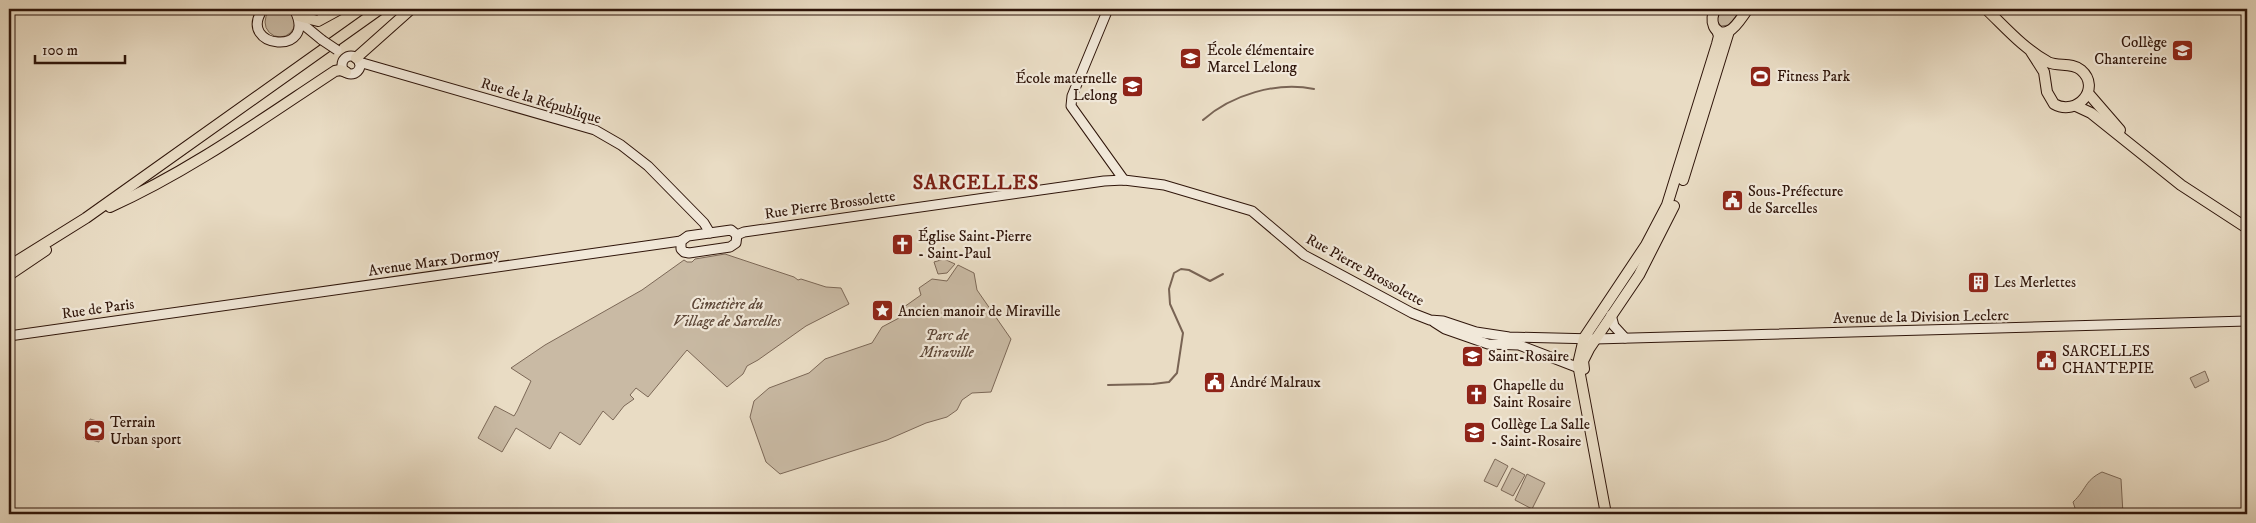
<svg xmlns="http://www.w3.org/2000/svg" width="2256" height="523" viewBox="0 0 2256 523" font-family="'IM FELL DW Pica',serif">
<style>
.green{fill:#c9baa4;stroke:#7c6857}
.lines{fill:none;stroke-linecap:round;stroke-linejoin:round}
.stream{stroke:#796454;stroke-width:2}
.secondary-casing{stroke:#2f150a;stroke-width:11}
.primary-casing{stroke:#2f150a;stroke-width:12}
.secondary{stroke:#f1e8d9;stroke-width:9}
.primary{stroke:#e9dcc4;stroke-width:10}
.secondary-bridge-casing{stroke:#2f150a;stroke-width:11;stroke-linecap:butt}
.secondary-bridge{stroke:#f1e8d9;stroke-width:9}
.labels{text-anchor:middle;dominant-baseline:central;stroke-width:4.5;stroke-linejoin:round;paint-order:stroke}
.poi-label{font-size:15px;fill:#2f150a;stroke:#f1e8d9;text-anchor:start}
.street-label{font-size:15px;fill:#2f150a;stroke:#f1e8d9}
.park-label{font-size:15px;font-style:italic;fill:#5d4738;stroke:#f1e8d9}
.district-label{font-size:20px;font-weight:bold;letter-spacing:1px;fill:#7a1f14;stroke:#f1e8d9}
</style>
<rect width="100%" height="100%" fill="#e9dcc4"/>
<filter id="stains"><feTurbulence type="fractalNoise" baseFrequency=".004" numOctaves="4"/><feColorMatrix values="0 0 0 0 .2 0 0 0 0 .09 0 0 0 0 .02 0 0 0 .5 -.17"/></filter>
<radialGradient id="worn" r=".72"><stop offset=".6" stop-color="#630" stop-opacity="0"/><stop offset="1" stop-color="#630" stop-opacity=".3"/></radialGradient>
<!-- green -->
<g class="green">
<circle cx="280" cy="22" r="15"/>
<polygon points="1725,9 1742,9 1729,25 1721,26 1717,21 1717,15"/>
<polygon points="725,254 794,277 798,280 801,279 826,287 841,288 849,304 806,326 758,360 747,366 743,374 727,387 687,350 648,397 636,388 630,395 634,399 624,406 613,420 603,411 580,445 560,432 550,449 516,428 502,452 478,438 495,406 514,416 517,411 531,381 511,368 545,345 642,290 684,260 687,262 692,262 695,259"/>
<polygon points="944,259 955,264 947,273 938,274 934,262"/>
<polygon points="958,265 974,273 977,290 1011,339 991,392 972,393 962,400 957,410 947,417 926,423 887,440 780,474 766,462 750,417 754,401 769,388 809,373 825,359 872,343 882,327 899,318 904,307 921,295 919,288 932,279 947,281"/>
<polygon points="2205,371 2209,381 2195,388 2190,378"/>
<polygon points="90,419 104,423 99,442 84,438"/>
<polygon points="1495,459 1508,466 1497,487 1484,481"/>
<polygon points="1512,468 1525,475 1513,496 1501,490"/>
<path d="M2102,472L2121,479L2123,514H2077L2073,502C2087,489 2084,481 2102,472Z"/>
<polygon points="1527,474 1545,483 1532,509 1515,500"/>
</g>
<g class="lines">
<!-- stream -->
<g class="stream">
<path d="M1203,120C1231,95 1277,81 1314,89"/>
<polyline points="1108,385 1153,384 1169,382 1177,373 1183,333 1170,304 1169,289 1174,273 1181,269 1189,270 1210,281 1223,274"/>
</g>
<defs>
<g id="secondary">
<path d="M263,9C235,49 320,57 294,9"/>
<polyline points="1108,9 1072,96 1071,106 1124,180"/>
<polyline points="300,22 322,40"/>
<circle cx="351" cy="65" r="9"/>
<polyline points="359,62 595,130 621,145 648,166 704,223 710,233"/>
<polyline points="737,235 744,232 1104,181 1124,180 1164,185 1252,211 1304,255 1412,313 1430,320 1443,321 1476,332 1509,337 1595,339 2247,321"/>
<polyline points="681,241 681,249 684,252 689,253 730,247 736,243 737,235"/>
<polyline points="681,241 688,236 731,230 737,235"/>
<polyline points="1611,315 1614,326 1625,338"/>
<polyline points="1434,322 1445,329 1488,344 1519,345 1579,368 1583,367"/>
<polyline points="9,336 681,241"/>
</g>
<g id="primary">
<path d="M1716,9C1708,19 1714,38 1729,31C1737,27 1743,15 1748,9"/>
<path d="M1986,9C2005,27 2024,49 2048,62C2058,67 2072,62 2081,70C2102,88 2077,117 2054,104L2047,92L2044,72L2030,50"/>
<polyline points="298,16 318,21 340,9"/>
<polyline points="356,58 411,9"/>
<polyline points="2088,93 2120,130"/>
<polyline points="2076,106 2091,113 2181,185 2247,228"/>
<polyline points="1683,180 1729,31"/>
<path d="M110,207C190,171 262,119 335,71L340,70L346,72"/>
<polyline points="9,266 86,218 380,9"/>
<polyline points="9,275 46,250"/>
<polyline points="1584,369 1583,361 1589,349 1639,275 1674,206"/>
<polyline points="1606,514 1578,364 1584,338 1646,245 1667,205 1717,44 1719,36 1717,30"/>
</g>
</defs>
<!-- secondary casing -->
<use href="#secondary" class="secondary-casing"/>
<!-- primary casing -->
<use href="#primary" class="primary-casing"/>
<!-- secondary -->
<use href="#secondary" class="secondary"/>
<!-- primary -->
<use href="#primary" class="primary"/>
<defs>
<polyline id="secondary-bridge" points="322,40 337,50"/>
</defs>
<!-- secondary-bridge casing -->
<use href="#secondary-bridge" class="secondary-bridge-casing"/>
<!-- secondary-bridge -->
<use href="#secondary-bridge" class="secondary-bridge"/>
</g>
<!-- icons -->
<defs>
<symbol id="school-square" viewBox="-11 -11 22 22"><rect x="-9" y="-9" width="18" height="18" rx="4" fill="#8f2418" stroke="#f1e8d9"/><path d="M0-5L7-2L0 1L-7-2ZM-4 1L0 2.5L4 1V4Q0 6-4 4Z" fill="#fff"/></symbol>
<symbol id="stadium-square" viewBox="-11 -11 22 22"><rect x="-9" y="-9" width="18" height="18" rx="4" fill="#8f2418" stroke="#f1e8d9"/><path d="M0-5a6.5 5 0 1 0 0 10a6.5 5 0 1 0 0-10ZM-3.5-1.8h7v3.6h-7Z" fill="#fff"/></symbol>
<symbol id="civic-square" viewBox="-11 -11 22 22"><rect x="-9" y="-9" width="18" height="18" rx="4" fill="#8f2418" stroke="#f1e8d9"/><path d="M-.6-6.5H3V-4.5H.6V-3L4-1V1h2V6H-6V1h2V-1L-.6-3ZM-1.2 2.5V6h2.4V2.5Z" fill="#fff"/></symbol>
<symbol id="church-square" viewBox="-11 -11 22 22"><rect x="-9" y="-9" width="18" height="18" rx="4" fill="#8f2418" stroke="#f1e8d9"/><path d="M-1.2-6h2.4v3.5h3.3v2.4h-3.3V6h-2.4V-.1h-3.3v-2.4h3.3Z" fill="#fff"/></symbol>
<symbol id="building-square" viewBox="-11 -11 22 22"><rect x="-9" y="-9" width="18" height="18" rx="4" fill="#8f2418" stroke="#f1e8d9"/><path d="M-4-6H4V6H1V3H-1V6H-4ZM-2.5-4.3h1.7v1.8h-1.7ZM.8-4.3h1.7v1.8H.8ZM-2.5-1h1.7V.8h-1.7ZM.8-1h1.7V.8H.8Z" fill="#fff"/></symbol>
<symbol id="sight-square" viewBox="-11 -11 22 22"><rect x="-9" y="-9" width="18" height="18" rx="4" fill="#8f2418" stroke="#f1e8d9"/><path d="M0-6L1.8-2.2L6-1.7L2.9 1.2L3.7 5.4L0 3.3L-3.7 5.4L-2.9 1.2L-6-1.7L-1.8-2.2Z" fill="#fff"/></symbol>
</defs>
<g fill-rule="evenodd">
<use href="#school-square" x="2170" y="38" width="25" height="25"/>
<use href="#school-square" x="1178" y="46" width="25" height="25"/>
<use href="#stadium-square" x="1748" y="64" width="25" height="25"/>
<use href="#school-square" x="1120" y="74" width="25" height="25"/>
<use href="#civic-square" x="1720" y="188" width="25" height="25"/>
<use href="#church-square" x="890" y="232" width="25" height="25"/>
<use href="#building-square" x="1966" y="270" width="25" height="25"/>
<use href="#sight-square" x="870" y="298" width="25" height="25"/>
<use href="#school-square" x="1460" y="344" width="25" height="25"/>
<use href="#civic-square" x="2034" y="348" width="25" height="25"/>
<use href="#civic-square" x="1202" y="370" width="25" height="25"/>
<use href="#church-square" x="1464" y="382" width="25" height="25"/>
<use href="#stadium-square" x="82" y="418" width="25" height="25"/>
<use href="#school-square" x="1462" y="420" width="25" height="25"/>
</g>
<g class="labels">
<!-- poi labels -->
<g class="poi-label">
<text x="2167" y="42" text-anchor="end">Collège<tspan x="2167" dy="17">Chantereine</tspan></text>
<text x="1207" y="50">École élémentaire<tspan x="1207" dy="17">Marcel Lelong</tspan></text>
<text x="1777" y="76">Fitness Park</text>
<text x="1117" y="78" text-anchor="end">École maternelle<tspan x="1117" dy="17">Lelong</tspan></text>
<text x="1748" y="191">Sous-Préfecture<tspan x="1748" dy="17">de Sarcelles</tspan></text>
<text x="918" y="236">Église Saint-Pierre<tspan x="918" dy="17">- Saint-Paul</tspan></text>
<text x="1994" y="282">Les Merlettes</text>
<text x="898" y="311">Ancien manoir de Miraville</text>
<text x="2062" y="351">SARCELLES<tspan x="2062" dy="17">CHANTEPIE</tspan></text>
<text x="1488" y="356">Saint-Rosaire</text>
<text x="1230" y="382">André Malraux</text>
<text x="1493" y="385">Chapelle du<tspan x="1493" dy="17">Saint Rosaire</tspan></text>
<text x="110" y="422">Terrain<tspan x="110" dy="17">Urban sport</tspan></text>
<text x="1491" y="424">Collège La Salle<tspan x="1491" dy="17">- Saint-Rosaire</tspan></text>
</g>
<!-- street labels -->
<g class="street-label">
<text transform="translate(541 101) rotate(17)">Rue de la République</text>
<text transform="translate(830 205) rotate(-8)">Rue Pierre Brossolette</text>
<text transform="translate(434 262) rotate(-8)">Avenue Marx Dormoy</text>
<text transform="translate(1365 270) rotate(29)">Rue Pierre Brossolette</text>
<text transform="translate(98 309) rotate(-8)">Rue de Paris</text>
<text transform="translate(1921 317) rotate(-1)">Avenue de la Division Leclerc</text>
</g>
<!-- park labels -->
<g class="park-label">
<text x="727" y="304">Cimetière du<tspan x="727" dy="17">Village de Sarcelles</tspan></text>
<text x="947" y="335">Parc de<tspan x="947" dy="17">Miraville</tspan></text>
</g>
<!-- district labels -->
<g class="district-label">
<text x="976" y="183">SARCELLES</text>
</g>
</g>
<!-- margin -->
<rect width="2256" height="523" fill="none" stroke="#e9dcc4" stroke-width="30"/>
<rect x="10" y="10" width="2236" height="503" fill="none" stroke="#2f150a" stroke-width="2.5"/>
<rect x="15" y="15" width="2226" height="493" fill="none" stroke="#2f150a"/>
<!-- scale -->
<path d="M35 55v8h90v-8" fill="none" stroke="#2f150a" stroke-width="2.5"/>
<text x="42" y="55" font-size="15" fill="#2f150a" stroke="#f1e8d9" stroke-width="4" paint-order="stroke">100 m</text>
<rect width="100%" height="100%" filter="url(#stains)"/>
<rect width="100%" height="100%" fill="url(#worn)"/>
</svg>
